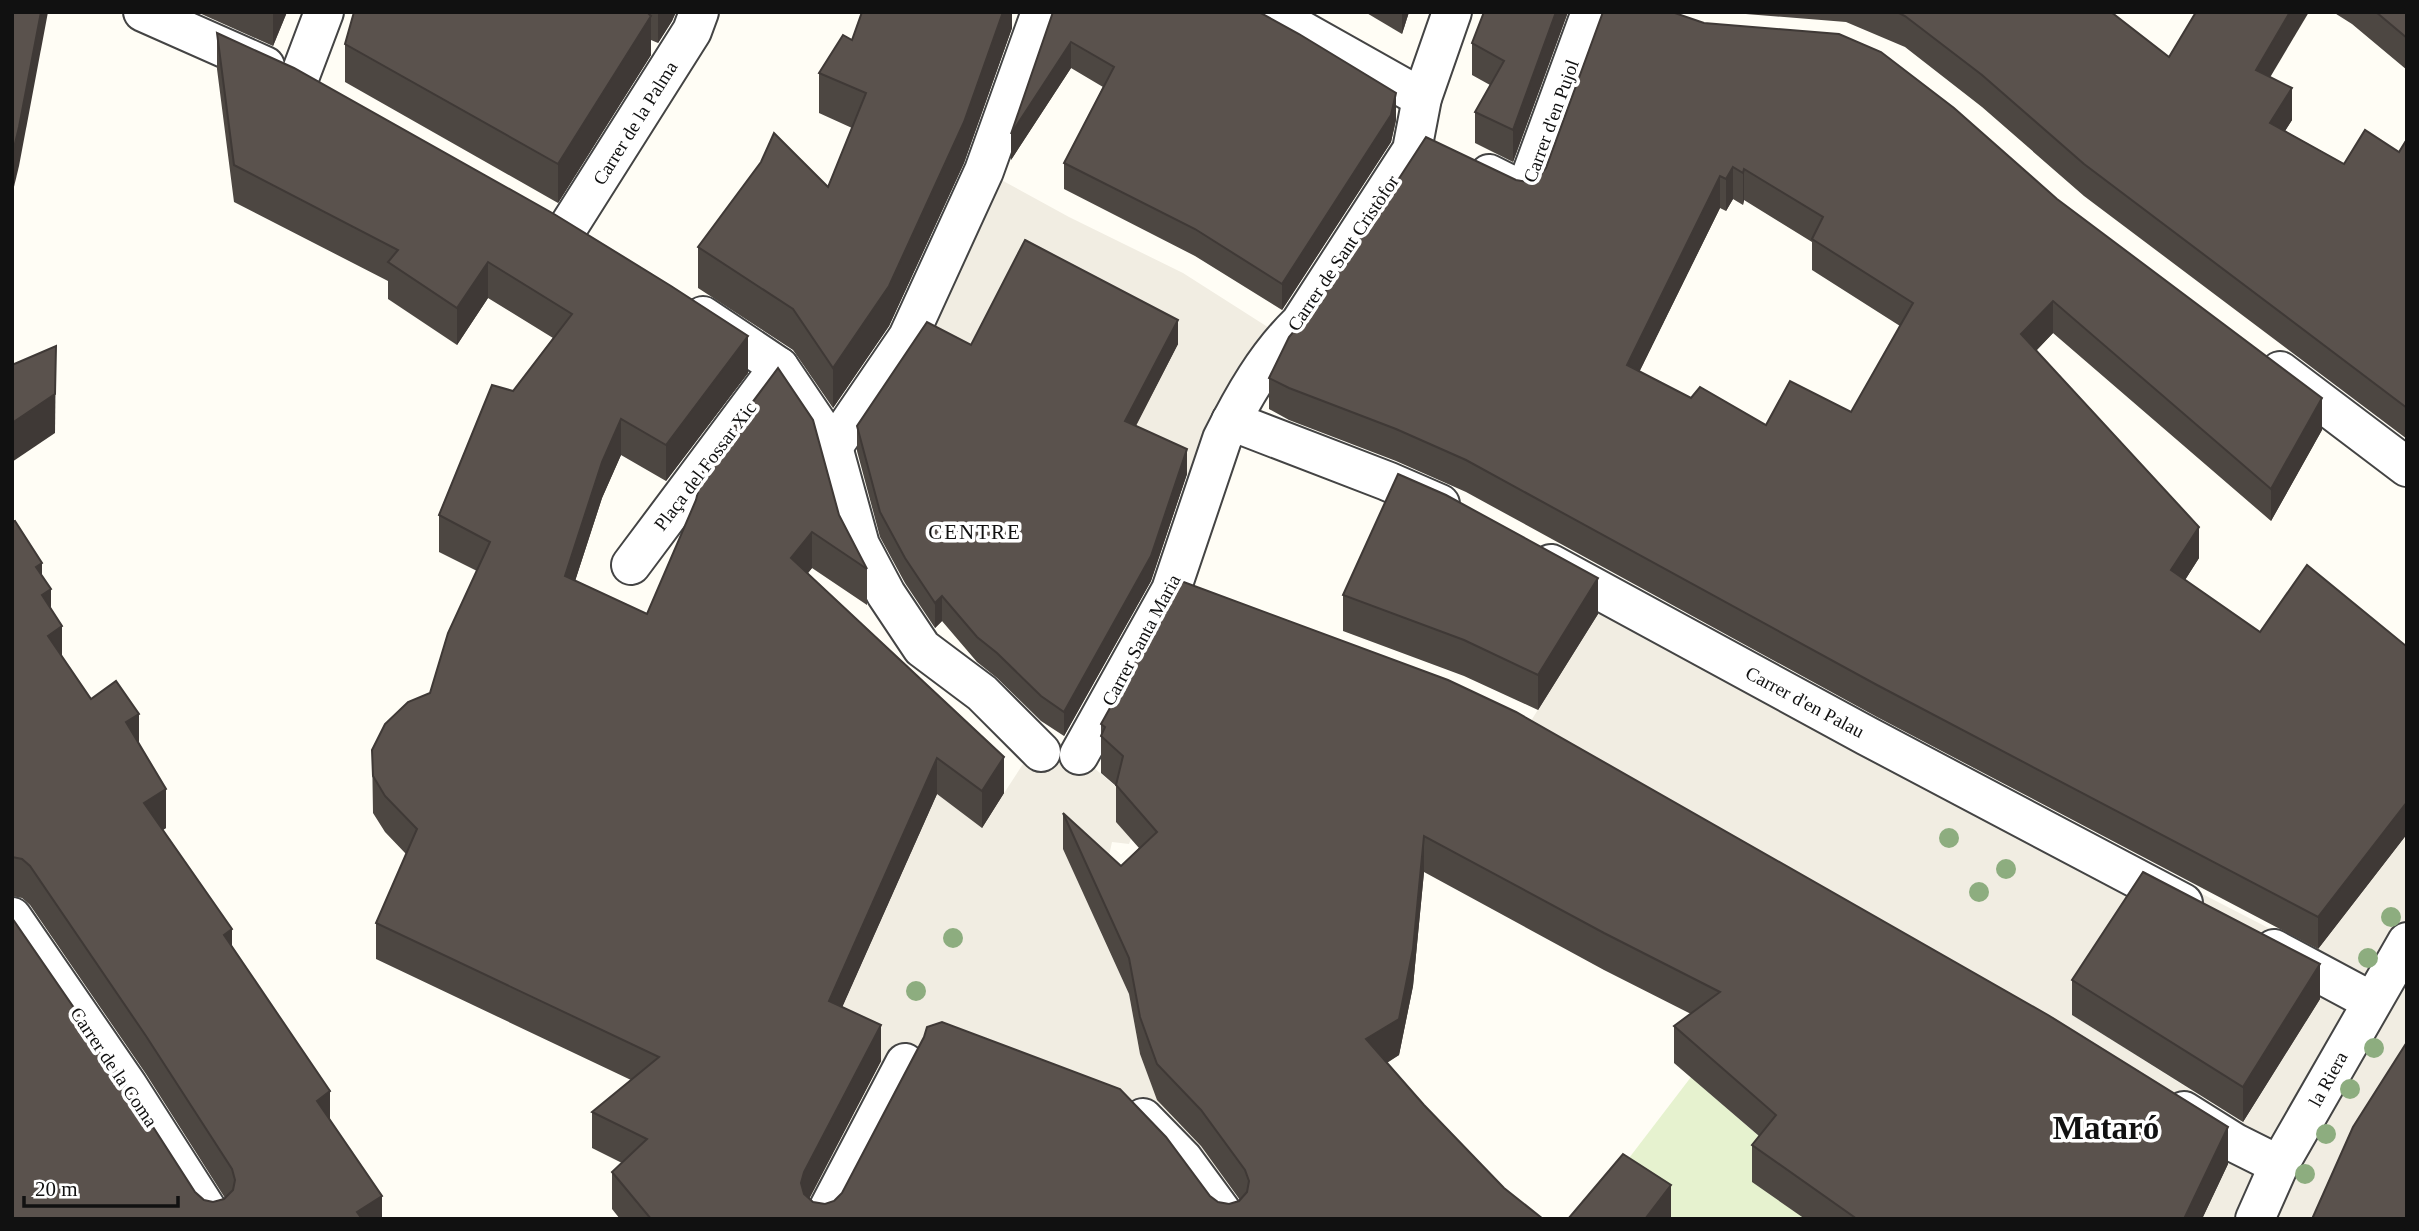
<svg xmlns="http://www.w3.org/2000/svg" width="2419" height="1231" viewBox="0 0 2419 1231" font-family="'Times New Roman',serif">
<style>
.pitch{fill:#e6f2cf}
.plaza{fill:#f1ede2;fill-rule:evenodd}
.lines{fill:none;stroke-linecap:round;stroke-linejoin:round}
.pedestrian-casing{stroke:#444;stroke-width:42}
.minor-casing{stroke:#444;stroke-width:42}
.pedestrian{stroke:#fff;stroke-width:38}
.minor{stroke:#fff;stroke-width:38}
.tree{fill:#8dad7f}
.wall{fill:#4d4742;fill-rule:evenodd}
.shaded-wall{fill:#3f3936}
.building{fill:#5a524d;stroke:#3f3936;stroke-width:2;fill-rule:evenodd}
.labels{text-anchor:middle;dominant-baseline:central;stroke-width:7;stroke-linejoin:round;paint-order:stroke}
.street-label{font-size:19px;fill:#111;stroke:#fff}
.neighbourhood-label{font-size:21px;letter-spacing:2px;fill:#111;stroke:#fff}
.town-label{font-size:33px;font-weight:bold;fill:#111;stroke:#fff}
</style>
<rect width="100%" height="100%" fill="#fffdf5"/>
<!-- pitch -->
<polygon class="pitch" points="1691,1077 1776,1151 1805,1219 1666,1219 1613,1179"/>
<!-- plaza -->
<g class="plaza">
<polygon points="994,176 1069,217 1183,273 1291,342 1202,481 1057,415 908,337"/>
<path d="M1604,603L2109,846L2315,952L2407,834V1087L2331,1219H2201L2229,1161L1526,729ZM2323,993L2243,1123L2072,1015Z"/>
<polygon points="1057,741 1079,755 1142,809 1129,844 1112,842 1095,920 1129,994 1140,1054 1154,1091 1180,1125 1187,1119 1250,1219 794,1219 829,1037 937,794 982,827 1023,764"/>
</g>
<g class="lines">
<defs>
<g id="pedestrian">
<polyline points="1275,12 1287,22 1422,98"/>
<polyline points="1489,174 1525,192 1591,12"/>
<polyline points="565,232 692,31 699,12"/>
<polyline points="2280,371 2407,467"/>
<polyline points="1231,421 1387,481 1440,504"/>
<polyline points="833,447 908,337 984,171 1041,12"/>
<polyline points="1551,564 1867,736 2183,903"/>
<path d="M1079,755L1171,590L1222,439C1243,397 1266,356 1300,323L1412,150L1422,98L1452,12"/>
<polyline points="2274,949 2371,1001"/>
<polyline points="2184,1111 2235,1143 2279,1165"/>
<polyline points="823,1219 905,1063"/>
</g>
<g id="minor">
<polyline points="143,12 265,66"/>
<polyline points="298,81 324,12"/>
<polyline points="703,316 779,367 833,447 860,545 886,594 922,648 982,693 1041,752"/>
<polyline points="631,565 779,367"/>
<polyline points="12,917 128,1086 213,1219"/>
<polyline points="1143,1118 1183,1159 1227,1219"/>
<polyline points="2255,1219 2279,1165 2407,942"/>
</g>
</defs>
<!-- pedestrian casing -->
<use href="#pedestrian" class="pedestrian-casing"/>
<!-- minor casing -->
<use href="#minor" class="minor-casing"/>
<!-- pedestrian -->
<use href="#pedestrian" class="pedestrian"/>
<!-- minor -->
<use href="#minor" class="minor"/>
</g>
<!-- trees -->
<g class="tree">
<circle cx="1949" cy="838" r="10"/>
<circle cx="2006" cy="869" r="10"/>
<circle cx="1979" cy="892" r="10"/>
<circle cx="2391" cy="917" r="10"/>
<circle cx="953" cy="938" r="10"/>
<circle cx="2368" cy="958" r="10"/>
<circle cx="916" cy="991" r="10"/>
<circle cx="2374" cy="1048" r="10"/>
<circle cx="2350" cy="1089" r="10"/>
<circle cx="2326" cy="1134" r="10"/>
<circle cx="2305" cy="1174" r="10"/>
</g>
<!-- wall -->
<g class="wall">
<polygon points="197,12 287,12 273,46"/>
<polygon points="354,12 676,12 672,21 658,43 651,40 651,55 558,203 345,82 345,44"/>
<polygon points="1012,12 1012,28 964,163 889,326 833,408 793,350 698,288 698,247 828,187 852,128 819,113 819,73 852,40"/>
<polygon points="1053,12 1396,120 1391,142 1282,310 1195,256 1064,189 1064,163 1103,87 1071,68 1011,160"/>
<polygon points="1365,12 1409,12 1402,34"/>
<polygon points="1568,12 1513,162 1475,143 1475,112 1490,85 1472,75 1472,43"/>
<path d="M1603,12L2322,430L2271,521L2053,333L2036,351L2199,558L2185,580L2260,632L2406,646L2407,645V834L2318,949L1877,717L1466,492L1396,461L1289,420L1269,409V378L1516,180L1527,182L1538,178L1546,168ZM1733,199L1743,205L1744,200L1812,242V270L1900,326L1851,412L1766,425L1691,398L1639,372L1720,208L1726,211Z"/>
<polygon points="1721,12 2111,12 2169,57 2271,77 2292,120 2285,131 2344,164 2399,152 2407,139 2407,439 2084,196 1982,107 1905,47 1846,22"/>
<polygon points="2333,12 2407,12 2407,70 2352,24"/>
<polygon points="217,33 748,373 666,481 621,455 602,498 575,581 647,614 839,515 867,569 867,605 812,568 808,573 1004,793 982,828 937,794 842,1007 881,1061 809,1198 813,1202 825,1204 1210,1196 1218,1202 1229,1204 1240,1200 1201,1146 1157,1100 1140,1054 1129,994 1063,849 1063,813 1121,866 1139,848 1116,822 1116,786 1101,773 1101,724 1181,581 2228,1164 2202,1219 1805,1219 1752,1182 1752,1145 1759,1136 1674,1063 1674,1026 1691,1014 1604,970 1424,872 1413,986 1399,1055 1387,1063 1424,1105 1504,1188 1543,1219 620,1219 612,1209 612,1172 622,1163 592,1148 592,1112 631,1080 376,959 376,923 406,854 385,832 373,813 372,750 430,693 477,571 439,552 439,515 513,391 553,338 488,298 457,345 388,299 388,281 234,202 217,69"/>
<polygon points="1178,344 1136,426 1187,474 1151,581 1064,736 1041,721 997,678 977,662 942,621 935,628 905,583 880,537 857,451 857,426 971,345"/>
<polygon points="12,522 42,577 62,657 91,699 139,743 166,828 163,830 232,946 330,1120 382,1219 12,1219 195,1192 204,1200 213,1202 225,1198 146,1074 30,905 22,898 12,896"/>
<polygon points="1343,595 1598,614 1538,710 1464,676 1343,631"/>
<polygon points="2072,980 2320,999 2243,1122 2072,1015"/>
</g>
<!-- shaded-wall -->
<g class="shaded-wall">
<polygon points="41,12 48,12 19,166 12,195 12,156"/>
<polygon points="273,12 287,12 273,46"/>
<polygon points="658,12 676,12 672,21 658,43"/>
<polygon points="1003,12 1012,12 1012,28 964,163 889,326 833,408 833,368"/>
<polygon points="1402,12 1409,12 1402,34"/>
<polygon points="1556,12 1568,12 1513,162 1513,130"/>
<polygon points="2290,12 2309,12 2256,101 2256,70"/>
<polygon points="651,16 651,55 558,203 558,164"/>
<polygon points="1071,42 1071,68 1011,160 1011,134"/>
<polygon points="2292,88 2292,120 2270,154 2270,123"/>
<polygon points="1396,93 1396,120 1391,142 1282,310 1282,284"/>
<polygon points="1733,167 1733,199 1726,211 1726,179"/>
<polygon points="1744,169 1744,200 1743,205 1743,173"/>
<polygon points="1720,176 1720,208 1627,397 1627,365"/>
<polygon points="488,262 488,298 457,345 457,308"/>
<polygon points="2053,301 2053,333 2021,366 2021,334"/>
<polygon points="1178,320 1178,344 1125,446 1125,421"/>
<polygon points="748,336 748,373 666,481 666,445"/>
<polygon points="56,346 55,433 12,462 12,423"/>
<polygon points="2322,398 2322,430 2271,521 2271,489"/>
<polygon points="621,419 621,455 602,498 565,612 565,576 602,462"/>
<polygon points="1187,449 1187,474 1151,581 1064,736 1064,712"/>
<polygon points="2199,527 2199,558 2171,602 2171,570"/>
<polygon points="812,532 812,568 791,594 791,558"/>
<polygon points="42,563 42,602 36,567"/>
<polygon points="1598,578 1598,614 1538,710 1538,675"/>
<polygon points="51,589 51,628 42,595"/>
<polygon points="942,596 942,621 935,628 935,603"/>
<polygon points="62,626 62,664 48,636"/>
<polygon points="139,714 139,752 126,722"/>
<polygon points="1004,757 1004,793 982,828 982,791"/>
<polygon points="937,758 937,794 829,1037 829,1001"/>
<polygon points="166,789 166,828 144,841 144,803"/>
<polygon points="2407,802 2407,834 2318,949 2318,917"/>
<polygon points="1424,836 1424,872 1413,986 1399,1055 1366,1075 1366,1039"/>
<polygon points="232,929 232,968 224,935"/>
<polygon points="2320,964 2320,999 2243,1122 2243,1087"/>
<polygon points="881,1025 881,1061 804,1209 801,1183 804,1172"/>
<polygon points="330,1091 330,1130 317,1101"/>
<polygon points="2228,1127 2228,1164 2202,1219 2184,1219"/>
<polygon points="1671,1185 1671,1219 1645,1219"/>
<polygon points="382,1196 382,1219 357,1219 357,1212"/>
</g>
<!-- building -->
<g class="building">
<polygon points="12,12 41,12 19,127 12,156"/>
<polygon points="354,12 647,12 651,16 558,164 345,44"/>
<polygon points="862,12 1003,12 964,122 889,286 833,368 793,309 698,247 761,162 774,133 828,187 866,93 819,73 843,35 852,40"/>
<polygon points="1053,12 1259,12 1299,34 1396,93 1391,115 1282,284 1195,229 1064,163 1114,67 1071,42 1011,134"/>
<polygon points="1484,12 1556,12 1513,130 1475,112 1504,61 1472,43"/>
<path d="M1603,12H1672L1704,23L1839,34L1881,52L1954,108L2057,199L2322,398L2271,489L2053,301L2021,334L2199,527L2171,570L2260,632L2307,565L2406,646L2407,645V802L2318,917L1877,685L1466,460L1396,429L1289,388L1269,378L1289,337L1318,303L1426,137L1516,180L1527,182L1538,178L1546,168ZM1733,167L1743,173L1744,169L1823,217L1812,239L1913,303L1851,412L1790,381L1766,425L1700,387L1691,398L1627,365L1720,176L1726,179Z"/>
<polygon points="1897,12 2111,12 2169,57 2196,12 2290,12 2256,70 2292,88 2270,123 2344,164 2365,130 2399,152 2407,139 2407,408 2084,164 1982,75 1905,16"/>
<polygon points="2376,12 2407,12 2407,38"/>
<polygon points="217,33 294,68 554,214 671,286 748,336 666,445 621,419 602,462 565,576 647,614 696,500 704,467 778,368 813,420 839,515 867,569 812,532 791,558 1004,757 982,791 937,758 829,1001 881,1025 804,1172 801,1183 804,1194 813,1202 825,1204 834,1201 842,1193 924,1037 927,1027 942,1022 1120,1089 1166,1137 1210,1196 1218,1202 1229,1204 1239,1201 1247,1192 1249,1181 1245,1170 1201,1110 1157,1064 1140,1017 1129,958 1063,813 1121,866 1157,832 1116,785 1123,756 1101,736 1105,727 1101,724 1181,581 1448,680 1516,712 2048,1015 2228,1127 2184,1219 1857,1219 1752,1145 1776,1115 1674,1026 1720,992 1604,933 1424,836 1413,949 1399,1019 1366,1039 1424,1105 1504,1188 1543,1219 651,1219 612,1172 647,1139 592,1112 659,1057 376,923 417,829 385,796 373,776 372,750 385,724 408,702 430,693 448,633 490,542 439,515 492,385 513,391 572,314 488,262 457,308 388,262 398,250 234,165"/>
<polygon points="1025,240 1178,320 1125,421 1187,449 1151,556 1064,712 1041,696 997,653 977,637 942,596 935,603 905,558 880,512 857,426 927,322 971,345"/>
<polygon points="56,346 55,394 12,423 12,365"/>
<polygon points="1398,474 1446,495 1598,578 1538,675 1464,640 1343,595"/>
<polygon points="15,521 42,563 36,567 51,589 42,595 62,626 48,636 91,699 116,681 139,714 126,722 166,789 144,803 232,929 224,935 330,1091 317,1101 382,1196 357,1212 362,1219 12,1219 12,918 110,1060 195,1192 204,1200 213,1202 224,1199 233,1190 235,1180 232,1169 146,1036 30,866 22,859 12,857 12,522"/>
<polygon points="2143,872 2320,964 2243,1087 2072,980"/>
<polygon points="2407,1042 2407,1219 2312,1219 2353,1127"/>
<polygon points="1623,1154 1671,1185 1645,1219 1568,1219"/>
</g>
<g class="labels">
<!-- street labels -->
<g class="street-label">
<text transform="translate(1551 121) rotate(-70)">Carrer d'en Pujol</text>
<text transform="translate(635 123) rotate(-58)">Carrer de la Palma</text>
<text transform="translate(1343 253) rotate(-56)">Carrer de Sant Cristòfor</text>
<text transform="translate(705 466) rotate(-53)">Plaça del Fossar Xic</text>
<text transform="translate(1141 640) rotate(-62)">Carrer Santa Maria</text>
<text transform="translate(1805 702) rotate(28)">Carrer d'en Palau</text>
<text transform="translate(114 1067) rotate(56)">Carrer de la Coma</text>
<text transform="translate(2328 1079) rotate(-61)">la Riera</text>
</g>
<!-- neighbourhood labels -->
<g class="neighbourhood-label">
<text x="975" y="532">CENTRE</text>
</g>
<!-- town labels -->
<g class="town-label">
<text x="2106" y="1128">Mataró</text>
</g>
</g>
<!-- border -->
<rect width="2419" height="1231" fill="none" stroke="#111111" stroke-width="28"/>
<!-- scale -->
<path d="M24 1196v10h154v-10" fill="none" stroke="#111111" stroke-width="3.5"/>
<text x="35" y="1196" font-size="21" fill="#111111" stroke="#ffffff" stroke-width="5" paint-order="stroke">20 m</text>
</svg>
